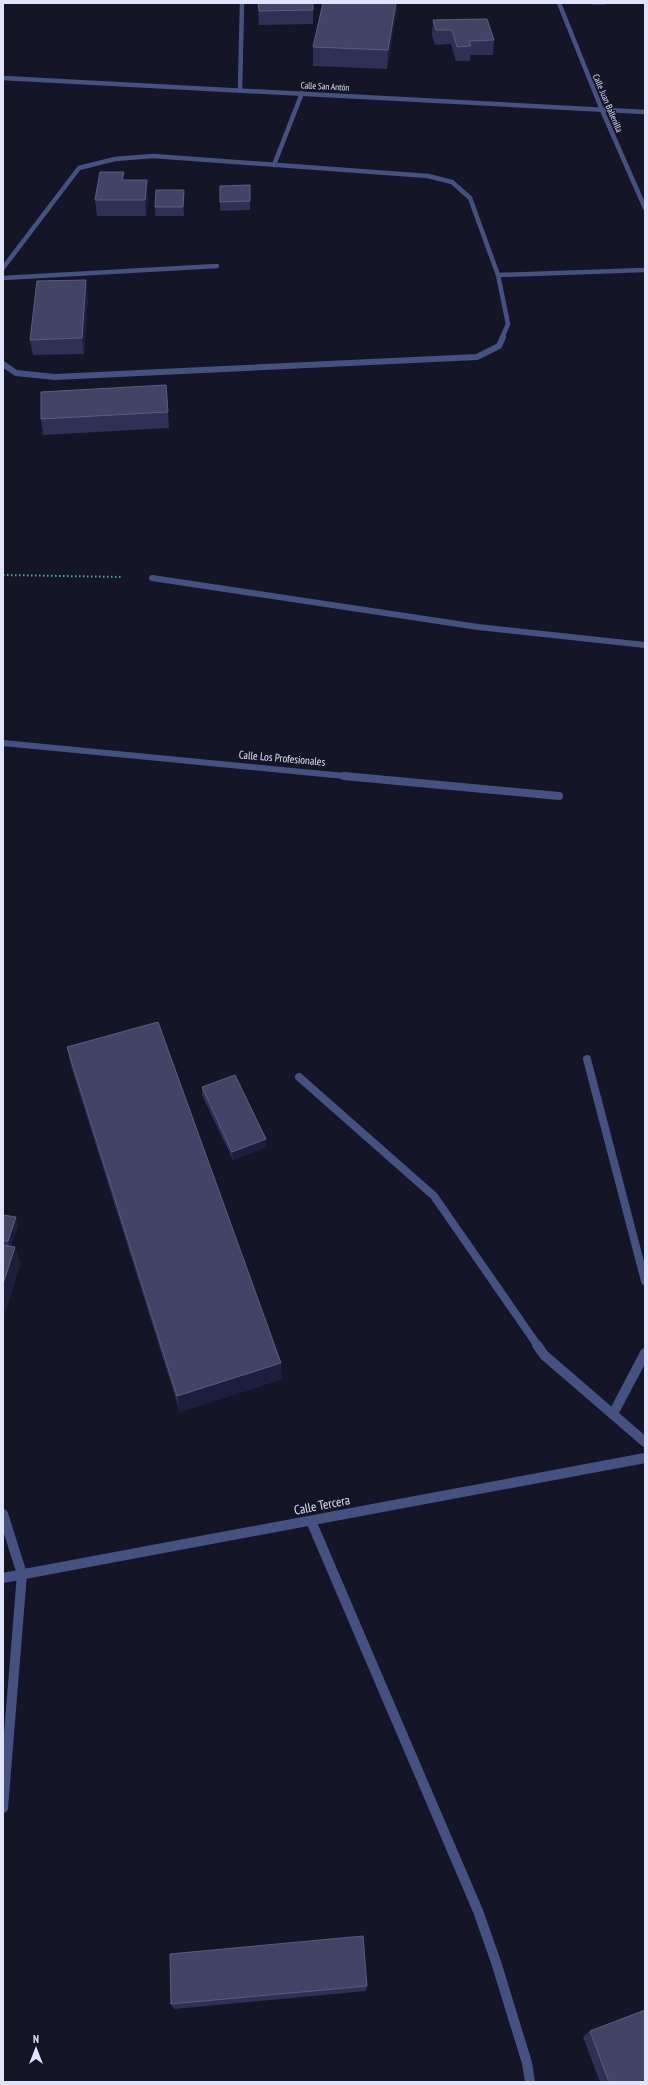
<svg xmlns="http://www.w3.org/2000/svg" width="648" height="2085" viewBox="0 0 648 2085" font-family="'PT Sans Narrow',sans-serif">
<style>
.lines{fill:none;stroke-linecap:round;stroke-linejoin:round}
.path{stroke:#40ae8b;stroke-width:2;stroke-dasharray:1.5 2.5;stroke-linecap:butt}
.service-far2{stroke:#455281;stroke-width:6}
.service-far1{stroke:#455281;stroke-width:8}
.service{stroke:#455281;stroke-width:10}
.minor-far3{stroke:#455281;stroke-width:4.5}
.minor-far2{stroke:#455281;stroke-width:6}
.minor-far1{stroke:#455281;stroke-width:8}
.minor{stroke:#455281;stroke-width:10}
.tertiary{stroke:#455281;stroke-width:4.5}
.wall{fill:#2f3154}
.shaded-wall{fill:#1c1e3b}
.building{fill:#424466;stroke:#5b5d7d}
.labels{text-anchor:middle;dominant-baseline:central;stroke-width:3;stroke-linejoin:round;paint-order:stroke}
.far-street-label{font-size:9px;fill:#dfe3fb;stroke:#141628}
.street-label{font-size:11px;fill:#dfe3fb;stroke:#141628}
.near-street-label{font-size:13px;fill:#dfe3fb;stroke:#141628}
</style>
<rect width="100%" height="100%" fill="#141628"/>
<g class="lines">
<!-- path -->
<polyline class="path" points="3,575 123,577"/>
<!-- service-far2 -->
<polyline class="service-far2" points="152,578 478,627 645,645"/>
<!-- service-far1 -->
<g class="service-far1">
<polyline points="587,1059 645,1281"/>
<polyline points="299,1077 434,1196 538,1346"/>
</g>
<!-- service -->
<g class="service">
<polyline points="537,1345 544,1355 645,1442"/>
<polyline points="613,1414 645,1353"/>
<polyline points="3,1514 22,1574"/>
</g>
<!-- minor-far3 -->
<g class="minor-far3">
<polyline points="559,3 602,110 645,208"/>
<polyline points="240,90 242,3"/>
<polyline points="274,165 302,93"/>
<polyline points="3,268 79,168 115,159 153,156 428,176 452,182 470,198 498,275 508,324 502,338"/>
<polyline points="498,275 645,270"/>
<polyline points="3,278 217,266"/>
</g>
<!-- minor-far2 -->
<g class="minor-far2">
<polyline points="3,364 16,373 55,377 477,357 499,346 503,337"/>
<polyline points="3,743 355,777"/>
</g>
<!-- minor-far1 -->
<polyline class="minor-far1" points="344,776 559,796"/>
<!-- minor -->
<g class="minor">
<polyline points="311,1521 478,1911 496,1962 527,2063 530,2082"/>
<polyline points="3,1578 645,1458"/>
<polyline points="3,1808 22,1574"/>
</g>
<!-- tertiary -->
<polyline class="tertiary" points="3,78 645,112"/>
</g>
<!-- wall -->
<g class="wall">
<polygon points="258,3 313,10 313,24 259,25"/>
<polygon points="442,3 521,3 521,4 443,4"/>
<polygon points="591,3 605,3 605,5 592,5"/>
<polygon points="397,8 387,69 313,66 313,47"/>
<polygon points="433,20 494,40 493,55 470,55 470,61 456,61 451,44 435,45 432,35"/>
<polygon points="124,172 124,180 148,196 146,216 97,216 95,200"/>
<polygon points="250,185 250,210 220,211 220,202"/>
<polygon points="184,198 184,216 155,216 155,207"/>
<polygon points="88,296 84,354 33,355 30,340"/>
<polygon points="166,385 169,428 43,435 41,419"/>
<polygon points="67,1047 282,1379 180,1412 71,1066"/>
<polygon points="202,1087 266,1139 266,1147 233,1160 202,1095"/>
<polygon points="3,1215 18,1225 11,1246 15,1247 20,1264 3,1319"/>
<polygon points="367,1986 366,1991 174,2009 171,2004"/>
<polygon points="590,2031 645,2082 600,2082 583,2037"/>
</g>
<!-- shaded-wall -->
<g class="shaded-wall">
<polygon points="396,3 397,3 397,8 387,69 388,50"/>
<polygon points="124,172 125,187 122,180"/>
<polygon points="147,180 148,196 146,216 145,200"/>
<polygon points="184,190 184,216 183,207"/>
<polygon points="86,280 88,296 84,354 82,338"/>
<polygon points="266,1139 266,1147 233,1160 232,1152"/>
<polygon points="16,1217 18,1225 10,1249 8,1241"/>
<polygon points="15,1247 20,1264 3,1319 3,1284"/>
<polygon points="281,1363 282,1379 180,1412 177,1396"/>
</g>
<!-- building -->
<g class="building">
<polygon points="258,3 313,3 313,10 259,11"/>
<polygon points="323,3 396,3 388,50 313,47"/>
<polygon points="487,19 494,40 469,41 471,46 457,47 452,30 436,30 433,20"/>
<polygon points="100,172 124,172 122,180 147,180 145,200 95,200"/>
<polygon points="250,185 250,201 220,202 220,186"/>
<polygon points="156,190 184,190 183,207 155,207"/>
<polygon points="86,280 82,338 30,340 37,281"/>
<polygon points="166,385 168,412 41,419 41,392"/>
<polygon points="158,1022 281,1363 177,1396 67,1047"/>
<polygon points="235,1075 266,1139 232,1152 202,1087"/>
<polygon points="3,1215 16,1217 8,1241 3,1241"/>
<polygon points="3,1245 15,1247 3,1284"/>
<polygon points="363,1936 367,1986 171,2004 170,1954"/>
<polygon points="645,2010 645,2082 609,2082 590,2031"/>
</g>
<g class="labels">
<!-- far-street labels -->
<g class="far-street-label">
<text transform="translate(325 86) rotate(3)">Calle San Antón</text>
<text transform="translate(608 103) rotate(67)">Calle Juan Ballenilla</text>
</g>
<!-- street labels -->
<g class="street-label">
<text transform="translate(282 758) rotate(5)">Calle Los Profesionales</text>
</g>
<!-- near-street labels -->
<g class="near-street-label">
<text transform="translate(322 1505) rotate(-11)">Calle Tercera</text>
</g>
</g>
<!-- border -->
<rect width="648" height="2085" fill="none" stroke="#dfe3fb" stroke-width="8"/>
<!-- north arrow -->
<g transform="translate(36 2049)" stroke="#141628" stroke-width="3" paint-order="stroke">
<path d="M0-3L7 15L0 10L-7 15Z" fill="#dfe3fb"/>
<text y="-6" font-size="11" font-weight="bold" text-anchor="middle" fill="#dfe3fb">N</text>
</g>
</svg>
